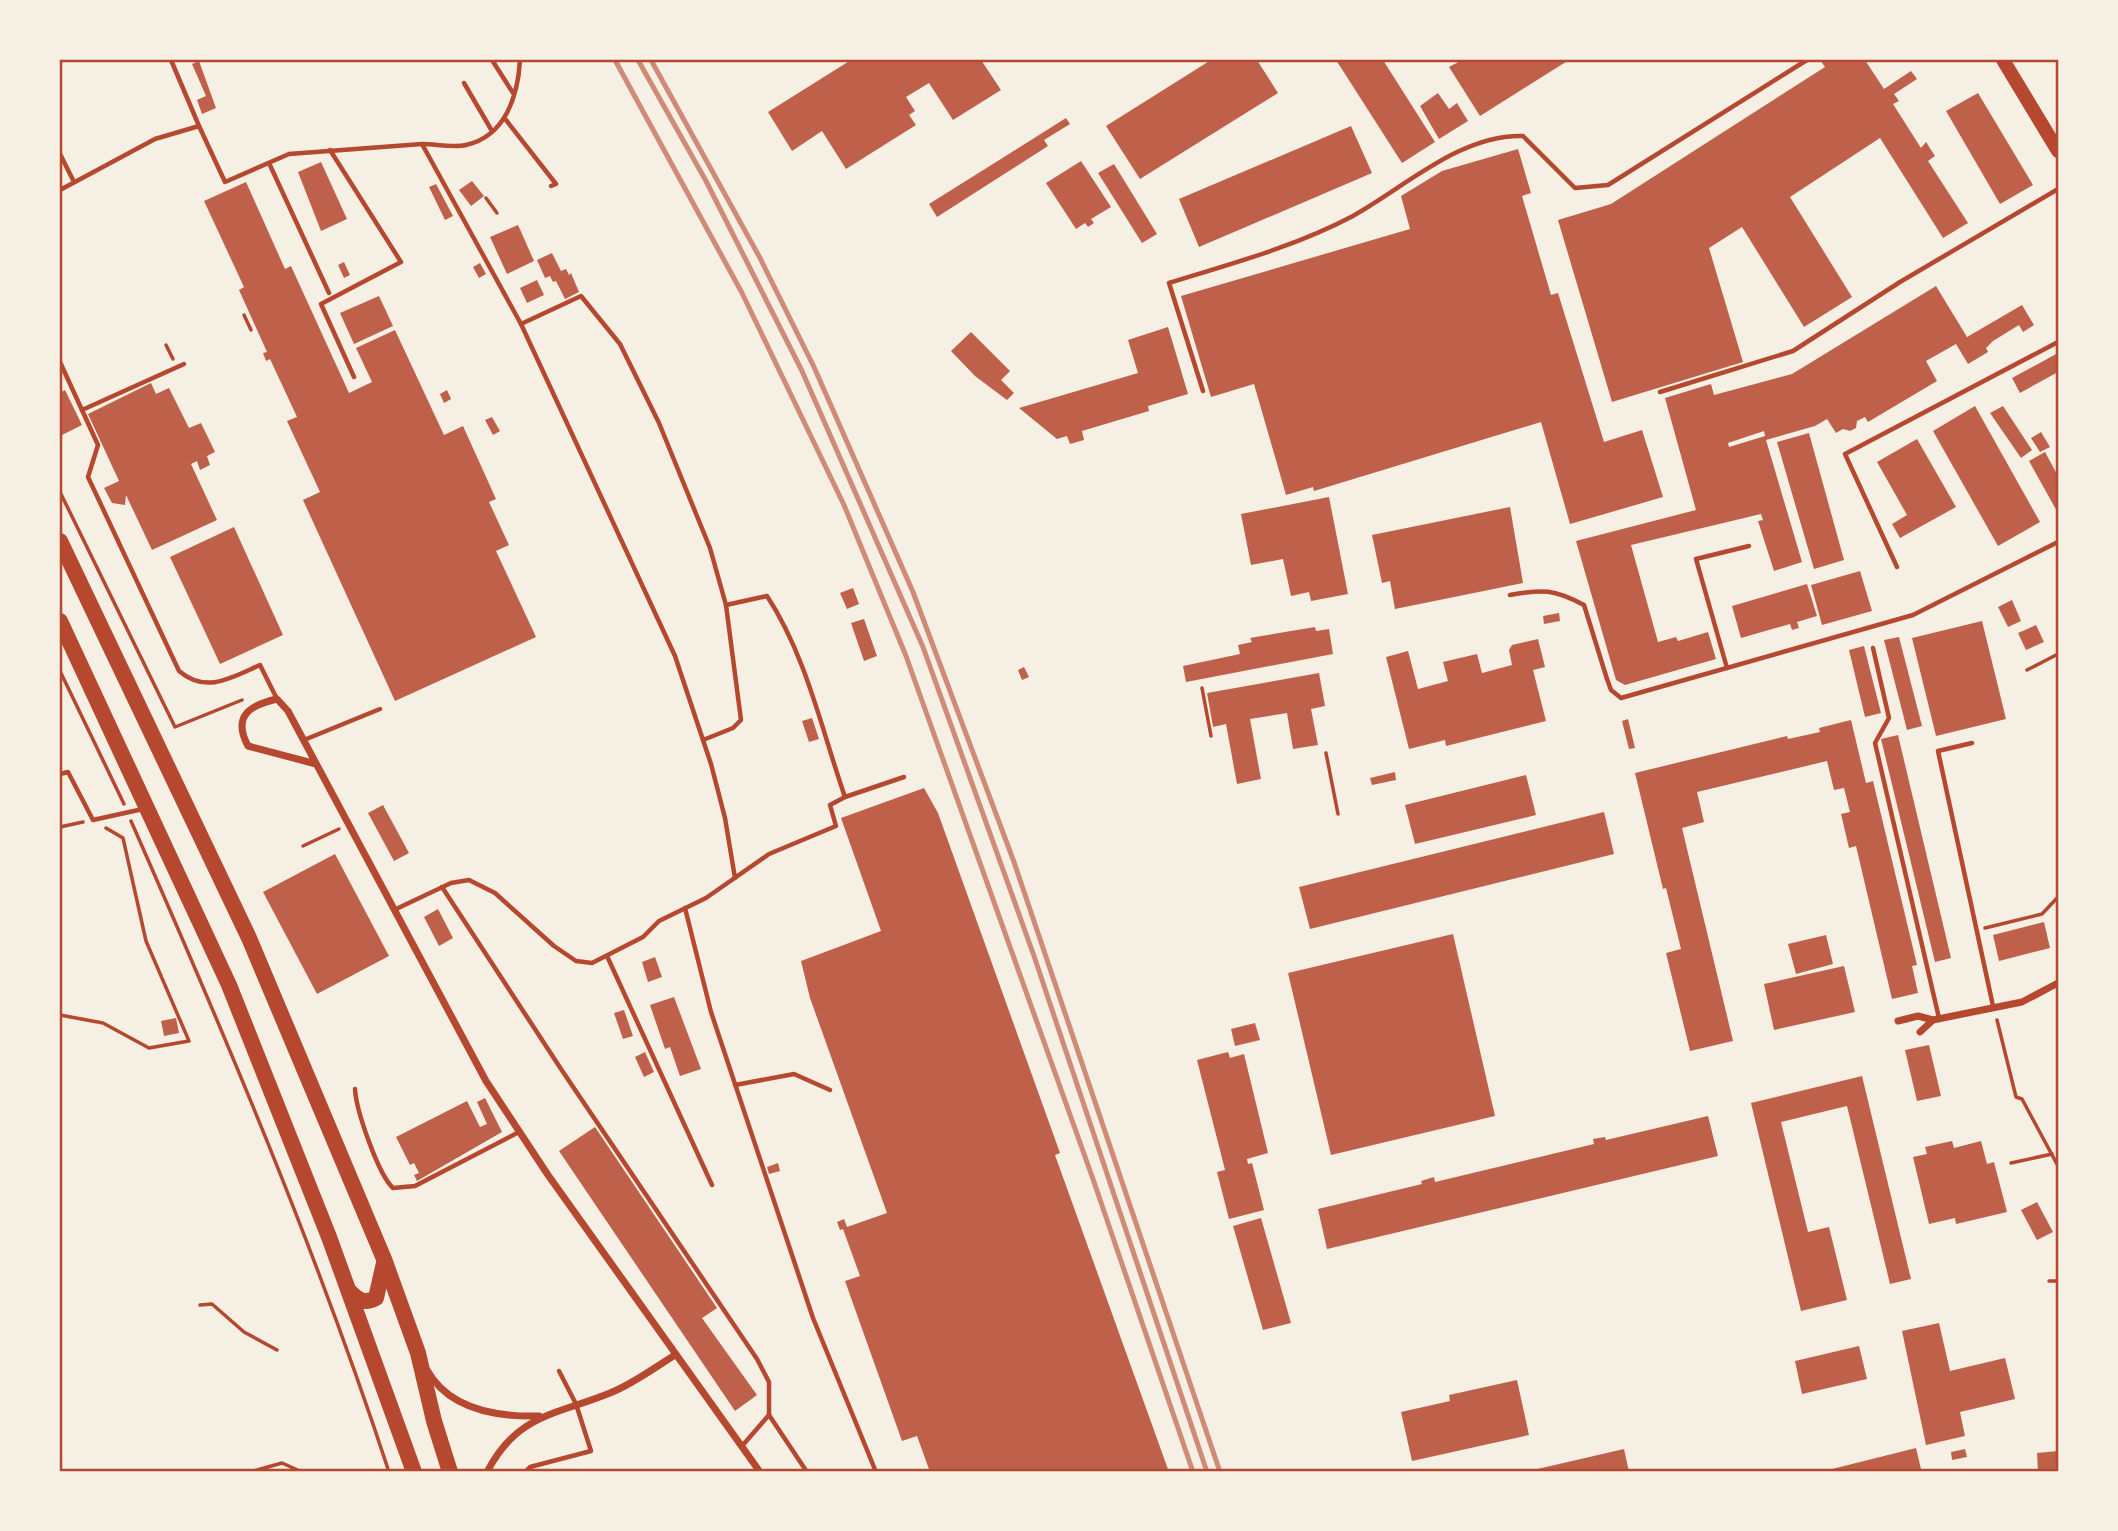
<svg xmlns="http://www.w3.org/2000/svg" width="2118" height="1531" viewBox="0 0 2118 1531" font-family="Overpass,sans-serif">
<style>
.building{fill:#bf614a;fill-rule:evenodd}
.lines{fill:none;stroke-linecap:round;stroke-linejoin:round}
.path{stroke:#b5482f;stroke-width:3.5}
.service{stroke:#b5482f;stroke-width:4.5}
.minor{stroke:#b5482f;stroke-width:7}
.secondary{stroke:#b5482f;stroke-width:14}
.trunk{stroke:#b5482f;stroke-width:16}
.rail{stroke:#cf8b77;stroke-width:5}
.neatline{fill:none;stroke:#b5482f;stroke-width:2.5}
</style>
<rect width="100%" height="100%" fill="#f6efe4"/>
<!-- building -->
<g class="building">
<polygon points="851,60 981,60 1001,90 953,120 929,83 906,97 915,111 909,115 916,125 846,169 822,131 792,151 768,112"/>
<polygon points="1211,60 1257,60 1278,93 1140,179 1106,126"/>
<polygon points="1336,60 1383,60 1435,142 1402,163"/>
<polygon points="1462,60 1569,60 1480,116 1449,67"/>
<polygon points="1820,60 1865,60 1884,89 1911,71 1917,79 1894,94 1899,101 1893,104 1921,148 1926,142 1935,156 1928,161 1968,223 1943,238 1880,138 1790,197 1852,297 1804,327 1742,227 1709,248 1743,362 1612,402 1558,220 1611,204 1825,67"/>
<polygon points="199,61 216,108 202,114 197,100 206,96 192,64"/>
<polygon points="1438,93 1449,109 1457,103 1468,121 1439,139 1420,106"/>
<polygon points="1978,93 2033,185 2000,204 1946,111"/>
<polygon points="1066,118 1070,124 1044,140 1048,146 937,217 929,204"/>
<polygon points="1351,126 1372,173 1199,247 1179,199"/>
<polygon points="1518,149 1531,193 1522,196 1551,295 1558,293 1604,442 1642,430 1663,497 1570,524 1541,422 1314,491 1313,487 1286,495 1254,384 1211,397 1181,296 1410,229 1401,196 1442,171"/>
<polygon points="1081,161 1111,207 1091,219 1094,223 1088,227 1085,223 1076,229 1046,183"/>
<polygon points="321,162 347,219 321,231 298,172"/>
<polygon points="1114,164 1157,234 1142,243 1098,173"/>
<polygon points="472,181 484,196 471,206 459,190"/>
<polygon points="246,182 285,269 291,266 349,393 372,382 356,348 395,330 444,435 463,426 496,499 489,502 509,545 496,551 536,637 395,701 303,500 320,492 287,421 297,417 270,359 266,361 263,353 267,352 239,290 244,287 204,201"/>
<polygon points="436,184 453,216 445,220 429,187"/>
<polygon points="518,225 534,261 507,274 490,237"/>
<polygon points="552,253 561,271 566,269 569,275 571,273 579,292 565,299 556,281 553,282 550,276 545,278 537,260"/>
<polygon points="344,262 350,275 344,278 338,265"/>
<polygon points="480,263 486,274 479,278 473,267"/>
<polygon points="537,280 544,295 527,303 520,288"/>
<path d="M1936,286L1967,337L2022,305L2034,325L2023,332L2019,325L1993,341L1986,348L1988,352L1968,364L1956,344L1926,361L1937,381L1868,422L1865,417L1857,421L1856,428L1850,431L1843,429L1836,433L1827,419L1815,426L1766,440L1802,562L1774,571L1758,521L1763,520L1761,514L1631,545L1658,642L1676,637L1678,641L1708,632L1716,659L1625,685L1616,680L1576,541L1696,510L1665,398L1711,384L1714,395L1792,374ZM1764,431L1765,436L1729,447L1728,443Z"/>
<polygon points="379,296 393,326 354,344 340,313"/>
<polygon points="1168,327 1188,394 1148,406 1149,411 1082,431 1084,440 1070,444 1067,436 1057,439 1019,408 1138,373 1128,340"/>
<polygon points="971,332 1010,371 1001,380 1014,393 1007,400 975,376 951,351"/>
<polygon points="2058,353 2058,372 2020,393 2012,378"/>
<polygon points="151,383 156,394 169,388 189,428 201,423 215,452 207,456 210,465 200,470 197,461 191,464 217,520 152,550 126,495 125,505 112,503 104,488 119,481 88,414"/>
<polygon points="65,390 82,425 60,436 60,393"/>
<polygon points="447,390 451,399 444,403 440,394"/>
<polygon points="1975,406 2040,522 1998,546 1933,431"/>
<polygon points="2003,406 2032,450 2021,458 1990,413"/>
<polygon points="492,417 500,431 493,435 485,420"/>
<polygon points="2041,432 2050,447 2040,452 2031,438"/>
<polygon points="1809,433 1844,560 1814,569 1777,442"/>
<polygon points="1917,439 1956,507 1900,538 1892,524 1907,515 1877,462"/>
<polygon points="2045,452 2058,476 2058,513 2029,461"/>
<polygon points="1329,497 1348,594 1311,601 1309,592 1291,596 1283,559 1251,565 1241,514"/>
<polygon points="1510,507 1523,583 1395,609 1390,581 1382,583 1372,535"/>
<polygon points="234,527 283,635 220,664 170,557"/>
<polygon points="1860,571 1872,611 1822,625 1811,585"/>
<polygon points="1807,584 1817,616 1797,622 1799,628 1792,630 1790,624 1741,638 1732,606"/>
<polygon points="853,588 859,604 847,609 840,593"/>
<polygon points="2012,600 2021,621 2008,627 1998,607"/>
<polygon points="1559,613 1560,621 1544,624 1543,616"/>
<polygon points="864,619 877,656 864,661 851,623"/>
<polygon points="1982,621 2006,719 1936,736 1912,638"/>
<polygon points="2036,625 2044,642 2026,650 2018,633"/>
<polygon points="1315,627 1316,631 1329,629 1333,654 1186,682 1183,666 1240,654 1238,645 1252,642 1250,638"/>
<polygon points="1899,637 1922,726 1907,730 1884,640"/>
<polygon points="1538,639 1545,667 1533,670 1546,721 1446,746 1445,740 1409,749 1386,657 1408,651 1418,689 1448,681 1443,662 1477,654 1482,673 1512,665 1509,650 1512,645"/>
<polygon points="1864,646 1881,713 1865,717 1849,650"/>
<polygon points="1024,667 1029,677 1022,680 1018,670"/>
<polygon points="1319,673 1325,706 1311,709 1318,745 1293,749 1287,713 1250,719 1261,779 1237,784 1226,724 1213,727 1207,693"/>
<polygon points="812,718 819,739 809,742 802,721"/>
<polygon points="1628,719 1635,748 1629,749 1622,721"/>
<polygon points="1851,720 1866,783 1873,781 1917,965 1912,966 1918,993 1892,999 1856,846 1849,848 1841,814 1850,812 1844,788 1834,790 1827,761 1697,792 1704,822 1682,828 1733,1041 1690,1051 1666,953 1681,949 1666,888 1663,889 1635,773 1787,736 1788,739 1820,732 1819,728"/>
<polygon points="1898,735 1951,958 1935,962 1881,739"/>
<polygon points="1395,772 1396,780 1372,785 1370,778"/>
<polygon points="1526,775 1536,815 1415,844 1405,805"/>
<polygon points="924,788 938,813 1060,1153 1055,1155 1169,1472 930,1472 917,1436 902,1441 845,1281 860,1276 843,1229 840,1230 837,1222 844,1219 847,1227 887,1213 810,998 801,961 881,931 841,818"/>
<polygon points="383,805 409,853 394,861 368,813"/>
<polygon points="1604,812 1614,854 1310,929 1299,887"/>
<polygon points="335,854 389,956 317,994 263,892"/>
<polygon points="438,909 453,938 439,946 424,917"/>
<polygon points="2044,922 2050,948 1999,961 1993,935"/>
<polygon points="1453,934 1495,1116 1331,1155 1288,973"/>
<polygon points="1826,935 1833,964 1796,974 1788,944"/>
<polygon points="655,957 662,977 648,982 642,962"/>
<polygon points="1844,966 1855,1012 1774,1030 1764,984"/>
<polygon points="674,997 701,1069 680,1076 670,1047 665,1049 650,1005"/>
<polygon points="624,1010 633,1036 623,1039 614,1013"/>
<polygon points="176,1018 179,1033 164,1036 161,1021"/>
<polygon points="1255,1023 1260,1040 1235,1046 1231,1029"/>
<polygon points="1929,1045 1941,1096 1917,1101 1905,1050"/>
<polygon points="645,1052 654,1072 644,1077 635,1057"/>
<polygon points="1228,1052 1230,1058 1244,1054 1268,1153 1247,1159 1248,1164 1252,1163 1264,1210 1229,1219 1217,1172 1225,1170 1197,1060"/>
<polygon points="1862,1076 1911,1279 1890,1284 1847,1106 1781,1122 1808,1232 1829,1227 1847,1300 1801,1311 1751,1103"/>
<polygon points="485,1098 502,1132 417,1181 414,1175 419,1173 414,1163 410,1165 396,1137 467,1101 480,1127 487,1124 477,1102"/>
<polygon points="1708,1116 1718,1156 1327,1249 1318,1209 1422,1184 1421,1181 1434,1177 1435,1182 1594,1144 1593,1139 1605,1137 1606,1140"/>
<polygon points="595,1127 717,1308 702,1318 757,1395 735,1411 559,1151"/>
<polygon points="1952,1141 1954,1148 1981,1141 1987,1164 1994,1162 2007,1212 1956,1224 1955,1218 1929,1224 1913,1157 1927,1154 1925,1147"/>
<polygon points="778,1163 780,1171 769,1174 767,1167"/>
<polygon points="2037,1202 2053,1232 2037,1240 2021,1210"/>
<polygon points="1261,1218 1291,1323 1263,1330 1233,1226"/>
<polygon points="1939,1323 1950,1371 2005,1358 2015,1399 1960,1412 1965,1436 1926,1445 1902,1331"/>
<polygon points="1859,1346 1867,1379 1802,1394 1795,1361"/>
<polygon points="1517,1380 1529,1435 1412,1461 1401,1412 1450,1401 1449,1395"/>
<polygon points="1916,1448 1921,1469 1909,1472 1820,1472"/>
<polygon points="1624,1449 1629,1472 1533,1472 1533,1470"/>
<polygon points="1965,1449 1967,1457 1952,1460 1951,1452"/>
<polygon points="2058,1451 2058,1472 2038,1472 2037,1453"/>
</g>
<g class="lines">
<!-- path -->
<g class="path">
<polyline points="486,198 497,213"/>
<polyline points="244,315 251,330"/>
<polyline points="166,345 173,359"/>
<polyline points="60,492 175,727 242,700"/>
<polyline points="2027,670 2058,654"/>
<polyline points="60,671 124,804"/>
<polyline points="1202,688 1211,736"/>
<polyline points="1326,753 1338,814"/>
<path d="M131,821C225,1035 316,1249 389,1472"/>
<polyline points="60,827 83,822"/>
<polyline points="303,846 339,829"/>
<polyline points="1985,928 2042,914 2058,897"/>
<polyline points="60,1015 103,1023 149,1048 189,1041 146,941 123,838 106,828"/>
<polyline points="1997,1020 2016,1097 2022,1099 2058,1166"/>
<polyline points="2011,1163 2052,1154"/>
<polyline points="2049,1281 2058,1281"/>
<polyline points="200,1305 212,1304 244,1332 277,1350"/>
<polyline points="250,1472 282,1463 302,1472"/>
</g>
<!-- service -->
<g class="service">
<polyline points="171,60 199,126"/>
<polyline points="492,60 513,93"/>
<polyline points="464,83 492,131"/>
<polyline points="506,120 556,184 551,186"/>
<path d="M423,144C435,144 454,148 466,145C506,136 518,95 520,60"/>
<polyline points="330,150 401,262 321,304 354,377"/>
<polyline points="60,154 74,182"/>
<polyline points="269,163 329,293"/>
<polyline points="60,190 155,139 199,126 225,182 289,154 422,144 521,324 675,656 711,764 725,818 735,878"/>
<polyline points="521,324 581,296 620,344 659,423 710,548 726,605 741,720 733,728 703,740"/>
<path d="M60,362L98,445L88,477L179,671C206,694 231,678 260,665L277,699"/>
<path d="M1203,391L1169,283C1230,264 1294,247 1351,217C1404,188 1460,134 1523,136L1575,188L1608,185L1807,60"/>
<polyline points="1660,392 1793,351 1900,282 2058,189"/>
<polyline points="82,410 184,364"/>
<polyline points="1897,567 1845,454 2058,342"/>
<path d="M1510,595C1543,589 1554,589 1584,605L1607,679L1611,690L1621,698L1913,615L2058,542"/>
<polyline points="1873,648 1889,718 1875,743 1939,1018"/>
<polyline points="1727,668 1696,559 1749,546"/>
<polyline points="304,740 380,709"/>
<polyline points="1972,743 1938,751 1993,1006"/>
<polyline points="60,774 68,772 93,820 143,809"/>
<polyline points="845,797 904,777"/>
<polyline points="442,887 563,1072 757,1359 769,1382 769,1415 807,1472"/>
<polyline points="685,908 711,1012 813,1318 876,1472"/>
<path d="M394,910L451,883L469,880L495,893L554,946L576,961L592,963L643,937L659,921L706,898L769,854L836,826L830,805L845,797C822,731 806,655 767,596L726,605"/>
<polyline points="607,956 712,1185"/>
<polyline points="735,1085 794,1074 830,1090"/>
<path d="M355,1089C356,1110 378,1174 393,1188L415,1186L519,1132"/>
<polyline points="742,1446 769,1415"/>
<polyline points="525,1472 530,1467 591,1451 576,1404 559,1371"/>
</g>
<!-- minor -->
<g class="minor">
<path d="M316,764L248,746C232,716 250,705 277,699L288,711L486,1081L548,1175L760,1472"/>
<polyline points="1898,1021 1918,1016 1933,1020"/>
<polyline points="1920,1032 1933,1020 2022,1002 2058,983"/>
<path d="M427,1370C449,1410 498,1417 539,1416"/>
<path d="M487,1472C517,1414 556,1415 610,1393C633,1384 654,1368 675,1355"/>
</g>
<!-- secondary -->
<polyline class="secondary" points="2003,60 2058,151"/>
<!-- trunk -->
<g class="trunk">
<polyline points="60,541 249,938 384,1259 418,1353 434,1421 450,1472"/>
<polyline points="60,621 229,985 329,1237 414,1472"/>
<path d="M350,1292C359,1301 365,1304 376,1298L384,1263"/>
</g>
<!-- rail -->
<g class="rail">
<polyline points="615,60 742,293 844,505 906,656 1093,1179 1193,1472"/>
<polyline points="638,60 706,181 802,371 923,647 1034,956 1207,1472"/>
<polyline points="651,60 760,258 814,367 913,592 1014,862 1220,1472"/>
</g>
</g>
<!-- border -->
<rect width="2118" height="1531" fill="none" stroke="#f6efe4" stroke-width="122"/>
<rect x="61" y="61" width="1996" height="1409" class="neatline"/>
</svg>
